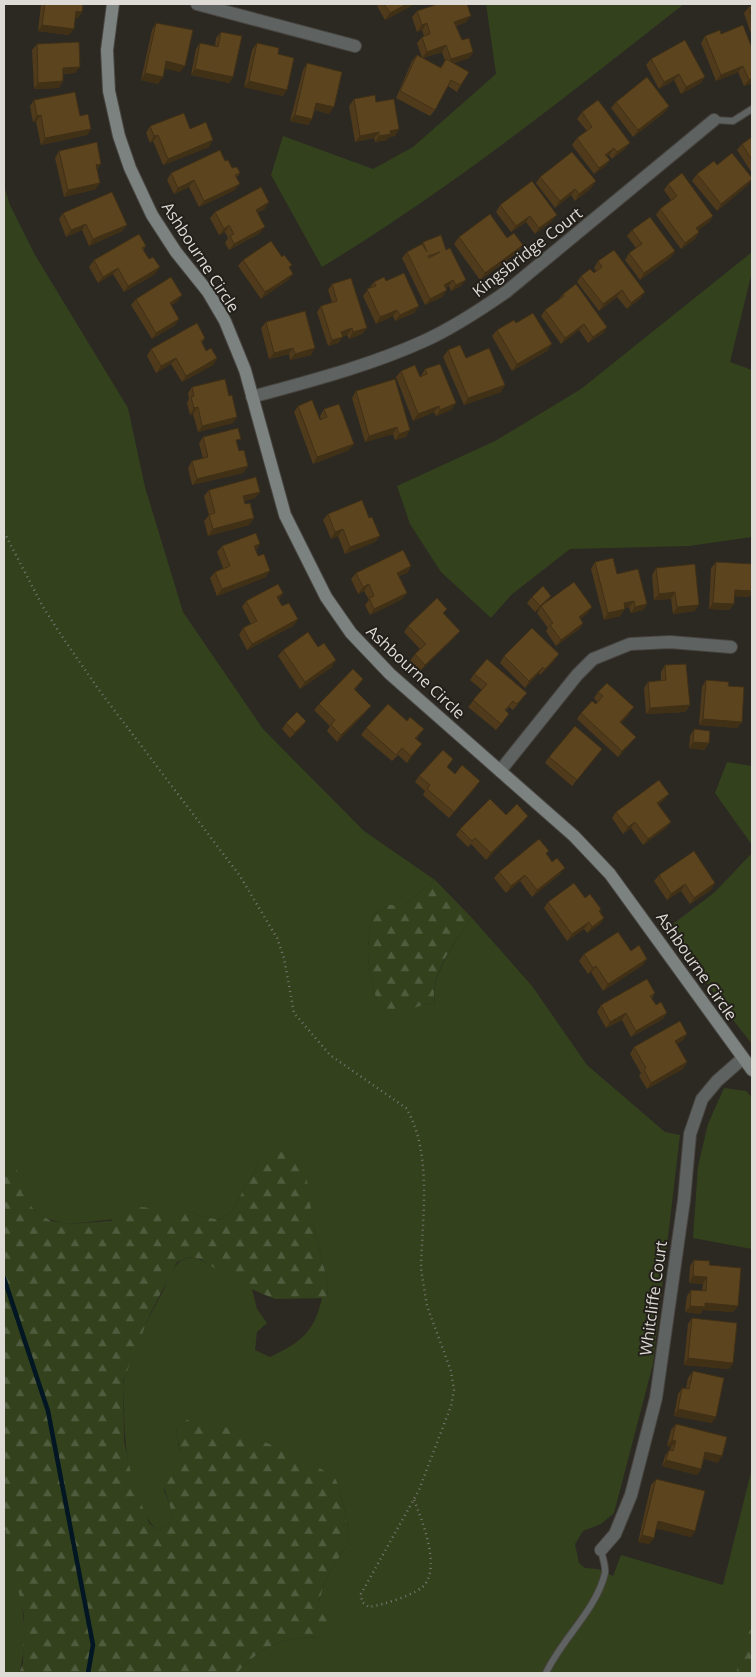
<svg xmlns="http://www.w3.org/2000/svg" width="756" height="1677" viewBox="0 0 756 1677" font-family="'Open Sans',sans-serif">
<style>
.green{fill:#33411d}
.forest{fill:url(#forest-firs)}
.lines{fill:none;stroke-linecap:round;stroke-linejoin:round}
.stream{stroke:#021723;stroke-width:4.5}
.lane-casing{stroke:#484540;stroke-width:8}
.street-casing{stroke:#484540;stroke-width:14}
.secondary-casing{stroke:#484540;stroke-width:14}
.path{stroke:#797671;stroke-width:2.5;stroke-dasharray:1 4;stroke-linecap:butt}
.lane{stroke:#5e6261;stroke-width:6}
.street{stroke:#5e6261;stroke-width:12}
.secondary{stroke:#7c8280;stroke-width:12}
.wall{fill:#4f3a1b;fill-rule:evenodd}
.shaded-wall{fill:#403016}
.building{fill:#5c441f;stroke:#403016;fill-rule:evenodd}
.labels{text-anchor:middle;dominant-baseline:central;stroke-width:4;stroke-linejoin:round;paint-order:stroke}
.street-label{font-size:16px;fill:#dedbd7;stroke:#231f1a}
</style>
<defs>
<pattern id="forest-firs" width="22" height="20" patternUnits="userSpaceOnUse" patternTransform="scale(1.25)"><rect width="22" height="20" fill="#33411d"/><path d="M5 1l3.5 6h-7zM16 11l3.5 6h-7z" fill="#505c3d"/></pattern>
</defs>
<rect width="100%" height="100%" fill="#2c2923"/>
<!-- green -->
<g class="green">
<path d="M486,4H684C567,96 449,190 322,267L271,175L283,136L373,169L413,147L496,74Z"/>
<path d="M4,186L10,205L35,255L128,408L145,487L183,612L263,729L364,831L435,880L404,905H389L372,916C371,928 368,940 368,951C368,975 375,997 384,1018L428,1003L435,1005C429,974 456,943 471,917L532,986L587,1065L665,1132L680,1135L653,1364L614,1513L601,1524L583,1531L575,1544L579,1563L585,1568L598,1569L613,1576L621,1555L723,1585L752,1468V1627L736,1673H237C266,1642 284,1637 327,1637L319,1601L326,1579L347,1544L349,1532L340,1489L176,1428L181,1460L164,1490L172,1509L171,1521L159,1531C129,1508 124,1442 124,1407C124,1398 122,1388 124,1380C130,1355 149,1316 162,1293C168,1280 173,1261 188,1258C201,1254 237,1283 252,1289L257,1309L267,1323L257,1332L255,1350L270,1357C301,1342 314,1333 322,1298H328L326,1275L313,1224L259,1162L232,1211L221,1220L200,1216L191,1211L69,1224C49,1221 30,1213 22,1193C14,1174 21,1174 4,1159Z"/>
<polygon points="752,252 752,272 730,362 752,370 752,537 689,546 570,549 511,595 491,618 441,572 410,524 397,486 495,441 581,389"/>
<polygon points="727,762 752,766 752,845 715,793"/>
<polygon points="752,853 752,1044 726,1011 669,927 715,892"/>
<polygon points="724,1088 746,1091 752,1097 752,1249 693,1238 698,1166 708,1124"/>
<path d="M4,1524C14,1571 34,1626 19,1673H4Z"/>
</g>
<!-- forest -->
<g class="forest">
<path d="M435,880L471,917C456,943 428,974 435,1005L428,1003L384,1019C375,997 368,975 368,951C368,940 371,928 372,916L389,905H404Z"/>
<path d="M283,1151H294L304,1158L313,1224L326,1275L328,1298L275,1299L237,1283L201,1259L189,1257L177,1262L151,1312L123,1381L124,1441L133,1483L149,1523L159,1531L171,1521C173,1504 165,1496 163,1480C186,1464 180,1453 176,1428L187,1420L212,1422L267,1443L318,1467L335,1478L340,1489L349,1532L347,1544L326,1579L319,1601L335,1626L327,1637C284,1637 266,1642 237,1673H19L23,1663L24,1616L4,1524V1159L17,1170L22,1193L34,1210L51,1221L69,1224L111,1221L127,1206L191,1211L200,1216L221,1220L232,1211L259,1162Z"/>
<polygon points="752,1627 752,1673 736,1673 749,1632"/>
</g>
<g class="lines">
<!-- stream -->
<polyline class="stream" points="4,1278 48,1411 93,1645 88,1673"/>
<defs>
<g id="lane">
<polyline points="714,120 733,121 752,109"/>
<path d="M546,1673C561,1640 597,1609 605,1573C606,1566 602,1556 601,1550"/>
</g>
<g id="street">
<polyline points="197,4 355,46"/>
<path d="M252,397C310,381 369,366 424,341C453,328 480,310 506,292L714,120"/>
<polyline points="500,771 577,675 593,659 630,644 670,642 731,647"/>
<polyline points="601,1550 615,1534 631,1495 656,1398 684,1200 690,1134 702,1099 717,1081 742,1059"/>
</g>
<polyline id="secondary" points="113,4 107,50 109,91 119,136 130,168 152,215 176,252 208,292 225,321 245,370 285,515 326,597 351,633 390,674 574,836 610,874 752,1070"/>
</defs>
<!-- lane casing -->
<use href="#lane" class="lane-casing"/>
<!-- street casing -->
<use href="#street" class="street-casing"/>
<!-- secondary casing -->
<use href="#secondary" class="secondary-casing"/>
<!-- path -->
<path class="path" d="M4,532L43,607L65,641L99,690L240,876L277,938L284,958L294,1013L330,1055L406,1108C433,1153 422,1218 421,1269L427,1306L451,1371L454,1390L451,1406L419,1490L361,1594L362,1602L369,1607C382,1605 420,1594 426,1583C439,1562 422,1520 414,1500"/>
<!-- lane -->
<use href="#lane" class="lane"/>
<!-- street -->
<use href="#street" class="street"/>
<!-- secondary -->
<use href="#secondary" class="secondary"/>
</g>
<!-- wall -->
<g class="wall">
<polygon points="41,4 83,4 82,12 78,18 75,18 69,35 38,31"/>
<polygon points="379,4 415,4 385,20 377,6"/>
<polygon points="752,6 752,37 744,13 749,7"/>
<path d="M417,11L466,22L456,26L462,40L473,52L469,58L453,63L461,85L457,92L448,86L435,110L430,116L396,98L412,61L417,55L422,58L417,43L422,37L424,36L422,30L417,32L412,17ZM442,52L445,61L440,68L423,58Z"/>
<polygon points="156,23 180,72 165,68 158,84 141,80 152,30"/>
<polygon points="743,25 752,83 744,86 738,72 716,81 701,43 705,36 721,34"/>
<polygon points="221,32 233,77 229,83 191,75 196,49 200,43 215,46 216,38"/>
<polygon points="257,43 278,54 283,96 244,87 252,50"/>
<polygon points="37,44 75,73 63,74 63,81 59,88 34,89 32,50"/>
<polygon points="651,59 701,83 681,94 674,80 659,89 646,65"/>
<polygon points="307,63 329,114 315,110 312,119 308,125 290,121 303,70"/>
<polygon points="354,99 376,102 399,129 395,136 389,137 387,140 375,142 374,138 355,142 349,106"/>
<polygon points="34,100 91,129 87,135 41,145 36,122 33,122 30,106"/>
<polygon points="616,102 669,106 665,112 633,137 611,108"/>
<polygon points="582,112 625,149 612,159 609,155 607,156 610,160 605,166 594,174 572,145 577,138 587,131 577,119"/>
<polygon points="150,126 209,147 163,165 153,141 150,143 146,133"/>
<polygon points="752,137 752,173 737,150 742,144"/>
<polygon points="59,151 97,170 96,189 64,197 55,158"/>
<polygon points="225,161 232,168 240,173 236,178 235,190 199,207 189,187 174,194 167,180 171,173"/>
<polygon points="717,165 752,179 748,185 717,211 692,181 697,174"/>
<polygon points="540,177 596,181 591,188 575,201 571,195 555,208 536,183"/>
<polygon points="668,184 713,216 709,222 698,230 699,232 695,239 681,249 656,215 660,209 671,200 664,190"/>
<polygon points="500,205 552,221 535,234 526,222 511,232 496,212"/>
<polygon points="265,209 257,213 260,233 229,250 225,243 228,238 225,232 219,235 210,218 215,212"/>
<polygon points="63,213 127,225 122,231 89,246 82,230 66,237 59,219"/>
<polygon points="632,230 675,251 671,257 640,280 625,260 629,253 636,248 627,236"/>
<polygon points="459,237 507,238 523,245 518,252 480,280 454,244"/>
<polygon points="423,242 446,250 461,286 451,291 449,286 445,288 447,290 442,297 425,305 402,258 407,252 422,244"/>
<polygon points="146,246 143,250 155,274 124,292 113,274 98,283 89,267 94,260"/>
<polygon points="282,257 292,265 289,268 293,274 288,280 261,299 238,266 243,260"/>
<polygon points="598,261 641,298 627,309 617,297 599,311 577,282 581,276 594,273 596,271 594,268"/>
<polygon points="386,281 419,306 414,313 395,321 393,316 376,324 363,296 374,282"/>
<polygon points="332,284 367,328 362,334 349,339 347,335 343,336 338,343 328,346 317,312 321,306 332,302 328,290"/>
<polygon points="563,294 607,327 603,333 588,343 579,330 561,344 541,316 545,310 558,300"/>
<polygon points="136,299 177,302 171,305 179,319 175,325 152,339 131,305"/>
<polygon points="266,322 311,355 290,360 289,354 269,359 261,328"/>
<polygon points="516,323 547,351 512,371 492,336 497,330"/>
<polygon points="205,338 202,343 206,351 217,358 213,365 182,382 171,364 156,373 147,356 151,349"/>
<polygon points="448,350 466,358 505,385 501,392 464,405 443,357"/>
<polygon points="425,369 456,403 451,410 436,416 434,412 413,421 396,377 401,371 420,377 421,377 421,376"/>
<polygon points="395,379 406,437 395,440 393,434 365,442 352,398 356,391"/>
<polygon points="192,387 229,396 237,417 233,423 198,432 193,414 190,415 187,403 189,399 188,393"/>
<polygon points="298,406 320,420 321,419 320,416 324,409 349,450 313,464 294,412"/>
<polygon points="203,437 237,444 239,451 248,466 243,473 192,485 188,468 192,461 203,459 199,443"/>
<polygon points="209,490 260,492 255,498 244,501 245,504 254,518 249,525 208,536 204,521 209,515 204,496"/>
<polygon points="328,514 369,518 380,536 375,542 345,554 338,536 331,539 323,520"/>
<polygon points="260,544 256,550 266,577 217,596 210,578 215,572 223,568 217,552 222,546"/>
<polygon points="595,562 617,574 647,604 643,610 631,613 629,607 625,608 620,616 604,620 591,569"/>
<polygon points="716,562 752,564 752,593 749,597 734,596 734,604 729,610 709,609 711,568"/>
<polygon points="411,566 407,573 399,576 407,593 402,599 370,615 365,605 369,600 364,591 358,594 351,579 356,573"/>
<polygon points="656,568 695,611 673,614 671,599 654,600 652,575"/>
<polygon points="532,597 546,602 588,613 580,619 583,623 579,629 556,646 546,631 548,628 537,613 540,608 535,612 527,603"/>
<polygon points="278,600 282,606 298,619 293,626 247,650 239,635 243,628 251,624 242,607 246,601"/>
<polygon points="444,614 455,637 420,671 410,661 415,654 420,649 404,632 408,626"/>
<polygon points="283,650 332,667 300,689 278,656"/>
<polygon points="504,656 554,661 540,675 539,673 525,688 500,663"/>
<polygon points="665,665 690,705 685,712 646,714 644,688 648,682 661,681 661,672"/>
<polygon points="474,674 527,693 513,710 509,707 506,711 505,720 496,730 468,707 482,690 470,680"/>
<polygon points="363,679 355,690 366,712 337,742 327,731 330,726 314,710 319,704"/>
<polygon points="706,680 728,686 742,722 737,728 699,725 702,687"/>
<polygon points="598,692 629,714 621,723 631,743 618,757 577,719 581,713 596,704 597,702 594,698"/>
<polygon points="306,721 302,727 290,738 282,729 286,723"/>
<polygon points="407,721 424,729 416,739 417,750 407,763 398,755 392,761 361,735 366,728"/>
<polygon points="694,729 709,743 704,750 689,748 690,736"/>
<polygon points="602,749 572,786 545,763 549,757"/>
<polygon points="447,767 455,774 476,787 449,818 423,795 425,791 415,782 419,776"/>
<polygon points="664,800 658,805 666,828 643,845 631,828 623,834 612,818 616,812"/>
<polygon points="506,815 528,816 523,822 486,860 471,844 468,847 456,835 460,829"/>
<polygon points="546,854 560,874 532,897 520,881 506,893 494,878 499,872"/>
<polygon points="659,875 711,890 690,904 681,891 667,900 654,881"/>
<polygon points="585,898 601,909 600,912 604,918 600,924 587,933 584,929 567,941 544,908 548,902"/>
<polygon points="631,951 643,965 603,991 591,972 588,974 579,961 584,954"/>
<polygon points="655,993 652,998 656,1005 667,1013 663,1019 631,1037 622,1020 606,1028 597,1012 601,1005"/>
<polygon points="687,1034 683,1040 677,1044 687,1062 683,1069 647,1089 639,1076 641,1073 630,1054 634,1047"/>
<polygon points="694,1260 709,1265 738,1306 733,1312 703,1310 700,1314 685,1312 687,1296 691,1290 702,1291 703,1284 689,1283 690,1266"/>
<polygon points="692,1318 733,1363 729,1369 684,1365 688,1324"/>
<polygon points="693,1371 712,1423 674,1416 678,1394 682,1388 686,1388 688,1378"/>
<polygon points="676,1424 718,1463 704,1459 701,1469 697,1475 662,1466 665,1456 669,1450 670,1450 671,1447 667,1446 671,1430"/>
<polygon points="656,1479 695,1531 691,1537 656,1528 654,1538 649,1544 638,1542 651,1485"/>
</g>
<!-- shaded-wall -->
<g class="shaded-wall">
<polygon points="407,4 415,4 385,20 390,13"/>
<polygon points="76,11 82,12 78,18 71,17"/>
<polygon points="471,16 466,22 450,28 454,22"/>
<polygon points="427,23 422,30 417,32 422,25"/>
<polygon points="42,25 74,29 69,35 38,31"/>
<polygon points="446,45 442,52 422,58 427,52"/>
<polygon points="473,52 469,58 447,66 451,59"/>
<polygon points="166,61 185,66 180,72 162,68"/>
<polygon points="743,66 738,72 716,81 721,75"/>
<polygon points="80,67 75,73 58,74 63,68"/>
<polygon points="195,69 233,77 229,83 191,75"/>
<polygon points="145,73 163,77 158,84 141,80"/>
<polygon points="679,74 674,80 659,89 664,82"/>
<polygon points="705,77 701,83 681,94 686,87"/>
<polygon points="752,78 752,83 744,86 749,80"/>
<polygon points="63,81 59,88 34,89 38,83"/>
<polygon points="249,81 287,90 283,96 244,87"/>
<polygon points="316,103 334,107 329,114 312,109"/>
<polygon points="669,106 665,112 633,137 638,130"/>
<polygon points="41,115 36,122 33,122 37,116"/>
<polygon points="295,115 312,119 308,125 290,121"/>
<polygon points="91,129 87,135 41,145 45,138"/>
<polygon points="399,129 395,136 389,137 387,140 375,142 379,136 390,131"/>
<polygon points="379,132 374,138 355,142 360,136"/>
<polygon points="158,135 153,141 150,143 154,136"/>
<polygon points="213,140 209,147 163,165 168,159"/>
<polygon points="630,143 625,149 612,159 617,152"/>
<polygon points="614,148 609,155 601,161 605,155"/>
<polygon points="610,160 605,166 594,174 599,168"/>
<polygon points="101,164 97,170 96,165"/>
<polygon points="752,179 748,185 717,211 721,204"/>
<polygon points="194,180 189,187 174,194 178,188"/>
<polygon points="596,181 591,188 575,201 579,194"/>
<polygon points="100,183 96,189 64,197 68,190"/>
<polygon points="240,184 235,190 199,207 204,201"/>
<polygon points="575,189 571,195 555,208 560,201"/>
<polygon points="269,202 265,209 251,216 256,210"/>
<polygon points="557,215 552,221 535,234 539,228"/>
<polygon points="530,216 526,222 511,232 516,226"/>
<polygon points="713,216 709,222 692,235 696,228"/>
<polygon points="86,224 82,230 66,237 71,230"/>
<polygon points="127,225 122,231 89,246 93,239"/>
<polygon points="229,225 225,232 219,235 224,229"/>
<polygon points="265,227 260,233 229,250 234,244"/>
<polygon points="699,232 695,239 681,249 685,243"/>
<polygon points="523,245 518,252 480,280 485,273"/>
<polygon points="675,251 671,257 640,280 644,273"/>
<polygon points="160,267 155,274 124,292 128,286"/>
<polygon points="118,268 113,274 98,283 103,277"/>
<polygon points="293,274 288,280 261,299 265,292"/>
<polygon points="453,280 449,286 439,291 444,285"/>
<polygon points="466,280 461,286 451,291 456,285"/>
<polygon points="447,290 442,297 425,305 430,299"/>
<polygon points="622,290 617,297 599,311 603,304"/>
<polygon points="645,292 641,298 627,309 631,303"/>
<polygon points="182,295 177,302 165,309 170,303"/>
<polygon points="419,306 414,313 395,321 400,315"/>
<polygon points="397,310 393,316 376,324 380,317"/>
<polygon points="179,319 175,325 152,339 156,333"/>
<polygon points="584,324 579,330 561,344 565,338"/>
<polygon points="607,327 603,333 588,343 593,337"/>
<polygon points="352,328 347,335 337,338 341,332"/>
<polygon points="367,328 362,334 349,339 353,332"/>
<polygon points="343,337 338,343 328,346 332,340"/>
<polygon points="552,344 547,351 512,371 517,364"/>
<polygon points="293,348 289,354 269,359 274,353"/>
<polygon points="315,348 311,355 290,360 295,354"/>
<polygon points="176,358 171,364 156,373 161,366"/>
<polygon points="217,358 213,365 182,382 186,376"/>
<polygon points="505,385 501,392 464,405 468,398"/>
<polygon points="456,403 451,410 436,416 440,410"/>
<polygon points="439,406 434,412 413,421 418,414"/>
<polygon points="198,407 193,414 190,415 194,408"/>
<polygon points="237,417 233,423 198,432 202,426"/>
<polygon points="397,427 393,434 365,442 369,436"/>
<polygon points="410,430 406,437 395,440 399,434"/>
<polygon points="354,444 349,450 313,464 317,457"/>
<polygon points="248,466 243,473 192,485 197,479"/>
<polygon points="260,492 255,498 238,503 243,496"/>
<polygon points="254,518 249,525 208,536 213,529"/>
<polygon points="343,529 338,536 331,539 335,532"/>
<polygon points="380,536 375,542 345,554 350,547"/>
<polygon points="260,544 255,550 254,546"/>
<polygon points="411,566 407,573 392,579 397,573"/>
<polygon points="270,571 266,577 217,596 222,589"/>
<polygon points="369,584 364,591 358,594 363,587"/>
<polygon points="735,590 752,591 752,593 749,597 731,596"/>
<polygon points="675,592 671,599 654,600 659,594"/>
<polygon points="283,593 279,600 277,597"/>
<polygon points="407,593 402,599 370,615 374,609"/>
<polygon points="551,596 547,602 535,612 540,606"/>
<polygon points="634,601 629,607 619,610 624,603"/>
<polygon points="713,603 734,604 729,610 709,609"/>
<polygon points="647,604 643,610 631,613 635,607"/>
<polygon points="699,605 695,611 673,614 677,607"/>
<polygon points="592,607 588,613 574,623 579,617"/>
<polygon points="625,609 620,616 604,620 608,613"/>
<polygon points="298,619 293,626 247,650 252,644"/>
<polygon points="583,623 579,629 556,646 561,640"/>
<polygon points="460,631 455,637 420,671 425,665"/>
<polygon points="559,654 554,661 540,675 545,669"/>
<polygon points="336,660 332,667 300,689 305,682"/>
<polygon points="543,667 539,673 525,688 529,681"/>
<polygon points="690,705 685,712 646,714 650,708"/>
<polygon points="371,706 366,712 337,742 341,735"/>
<polygon points="634,707 629,714 615,729 620,722"/>
<polygon points="703,719 742,722 737,728 699,725"/>
<polygon points="306,721 302,727 290,738 295,732"/>
<polygon points="636,737 631,743 618,757 622,751"/>
<polygon points="693,742 709,743 704,750 689,748"/>
<polygon points="422,744 417,750 407,763 411,756"/>
<polygon points="602,749 598,755 572,786 577,780"/>
<polygon points="480,781 476,787 449,818 454,812"/>
<polygon points="669,794 664,800 652,809 657,803"/>
<polygon points="528,816 523,822 486,860 491,853"/>
<polygon points="635,822 631,828 623,834 628,827"/>
<polygon points="671,822 666,828 643,845 648,839"/>
<polygon points="565,868 560,874 532,897 537,890"/>
<polygon points="525,875 520,881 506,893 511,886"/>
<polygon points="715,883 711,890 690,904 694,898"/>
<polygon points="685,884 681,891 667,900 671,894"/>
<polygon points="604,918 600,924 587,933 592,927"/>
<polygon points="589,922 584,929 567,941 572,934"/>
<polygon points="647,959 643,965 603,991 608,984"/>
<polygon points="596,966 591,972 588,974 593,968"/>
<polygon points="626,1013 622,1020 606,1028 610,1022"/>
<polygon points="667,1013 663,1019 631,1037 636,1031"/>
<polygon points="687,1034 683,1040 670,1048 675,1041"/>
<polygon points="687,1062 683,1069 647,1089 651,1083"/>
<polygon points="693,1276 707,1277 703,1284 689,1283"/>
<polygon points="705,1303 738,1306 733,1312 703,1310 700,1314 685,1312 690,1306"/>
<polygon points="688,1358 733,1363 729,1369 684,1365"/>
<polygon points="678,1409 716,1417 712,1423 674,1416"/>
<polygon points="672,1440 676,1441 671,1447 667,1446"/>
<polygon points="705,1452 722,1456 718,1463 701,1458"/>
<polygon points="666,1460 701,1469 697,1475 662,1466"/>
<polygon points="658,1521 695,1531 691,1537 653,1528"/>
<polygon points="642,1535 654,1538 649,1544 638,1542"/>
</g>
<!-- building -->
<g class="building">
<polygon points="45,4 83,4 82,12 76,11 74,29 42,25"/>
<polygon points="384,4 407,4 390,13"/>
<polygon points="438,4 467,4 471,16 454,22 462,40 469,38 473,52 451,59 446,45 427,52 422,37 430,34 427,23 422,25 417,11"/>
<polygon points="752,6 752,17 749,7"/>
<polygon points="156,23 193,30 185,66 166,61 163,77 145,73"/>
<polygon points="743,25 752,48 752,78 749,80 743,66 721,75 705,36 720,30 721,34"/>
<polygon points="221,32 242,36 233,77 195,69 200,43 218,47"/>
<polygon points="685,40 705,77 686,87 679,74 664,82 651,59"/>
<polygon points="79,42 80,67 63,68 63,81 38,83 37,44"/>
<polygon points="257,43 279,48 278,54 294,58 287,90 249,81"/>
<polygon points="417,55 441,68 446,59 469,72 461,85 451,80 435,110 400,91"/>
<polygon points="307,63 342,72 334,107 316,103 312,119 295,115"/>
<polygon points="647,77 669,106 638,130 616,102"/>
<polygon points="75,92 80,116 88,114 91,129 45,138 41,115 37,116 34,100"/>
<polygon points="375,95 376,102 394,99 399,129 390,131 391,134 379,136 379,132 360,136 354,99"/>
<polygon points="598,100 630,143 617,152 614,148 605,155 610,160 599,168 577,138 592,127 582,112"/>
<polygon points="184,113 190,129 206,122 213,140 168,159 158,135 154,136 150,126"/>
<polygon points="752,137 752,160 742,144"/>
<polygon points="97,142 101,164 96,165 100,183 68,190 59,151"/>
<polygon points="220,150 225,161 228,160 232,168 237,167 240,173 235,175 240,184 204,201 194,180 178,188 171,173"/>
<polygon points="572,152 596,181 579,194 575,189 560,201 540,177"/>
<polygon points="732,153 752,178 752,179 721,204 697,174 714,161 717,165"/>
<polygon points="682,173 713,216 696,228 699,232 685,243 660,209 677,196 668,184"/>
<polygon points="532,181 557,215 539,228 530,216 516,226 500,205"/>
<polygon points="261,187 269,202 256,210 265,227 234,244 230,236 234,234 229,225 224,229 215,212"/>
<polygon points="112,192 127,225 93,239 86,224 71,230 63,213"/>
<polygon points="490,214 507,238 514,233 523,245 485,273 459,237"/>
<polygon points="650,217 675,251 644,273 629,253 642,244 632,230"/>
<polygon points="139,234 146,246 142,248 149,259 153,257 160,267 128,286 118,268 103,277 94,260"/>
<path d="M441,235L446,250L450,248L466,280L456,285L453,280L444,285L447,290L430,299L407,252L422,244L427,252L423,242ZM440,252L429,258L428,256Z"/>
<polygon points="271,241 282,257 284,255 292,265 289,267 293,274 265,292 243,260"/>
<polygon points="614,250 645,292 631,303 622,290 603,304 581,276 590,269 594,273 602,267 598,261"/>
<polygon points="404,273 419,306 400,315 397,310 380,317 367,289 376,286 374,282 384,277 386,281"/>
<polygon points="171,277 182,295 170,303 179,319 156,333 136,299"/>
<polygon points="351,278 367,328 353,332 352,328 341,332 343,337 332,340 321,306 337,301 332,284"/>
<polygon points="576,284 607,327 593,337 584,324 565,338 545,310 564,296 563,294"/>
<polygon points="305,311 315,348 295,354 293,348 274,353 266,322"/>
<polygon points="533,313 552,344 517,364 497,330 514,320 516,323"/>
<polygon points="197,323 205,338 201,341 206,351 211,348 217,358 186,376 176,358 161,366 151,349"/>
<polygon points="460,345 466,358 489,348 505,385 468,398 448,350"/>
<polygon points="440,364 456,403 440,410 439,406 418,414 401,371 415,365 420,377 427,374 425,369"/>
<polygon points="225,379 229,396 232,395 237,417 202,426 198,407 194,408 191,397 194,396 192,387"/>
<polygon points="395,379 410,430 399,434 397,427 369,436 356,391"/>
<polygon points="312,400 320,420 327,417 324,409 339,404 354,444 317,457 298,406"/>
<polygon points="238,428 241,439 236,440 239,451 244,450 248,466 197,479 192,461 208,457 203,437"/>
<polygon points="256,477 260,492 243,496 245,504 250,503 254,518 213,529 209,515 215,513 209,490"/>
<polygon points="362,500 369,518 372,517 380,536 350,547 343,529 335,532 328,514"/>
<polygon points="256,533 260,544 254,546 258,556 264,554 270,571 222,589 215,572 230,566 222,546"/>
<polygon points="403,550 411,566 397,573 407,593 374,609 369,598 374,596 369,584 363,587 356,573"/>
<polygon points="613,558 617,574 638,569 647,604 635,607 634,601 624,603 625,609 608,613 595,562"/>
<polygon points="716,562 752,564 752,591 735,590 734,604 713,603"/>
<polygon points="695,564 699,605 677,607 675,592 659,594 656,568"/>
<polygon points="574,582 592,607 579,617 583,623 561,640 550,625 553,623 541,606"/>
<polygon points="278,584 283,593 277,597 282,606 289,603 298,619 252,644 243,628 257,621 246,601"/>
<polygon points="543,586 551,596 540,606 532,597"/>
<polygon points="437,598 447,609 443,613 460,631 425,665 415,654 426,644 408,626"/>
<polygon points="532,628 559,654 545,669 543,667 529,681 504,656"/>
<polygon points="308,632 318,647 324,643 336,660 305,682 283,650"/>
<polygon points="487,659 527,693 517,704 513,701 505,710 509,714 501,724 473,700 487,684 474,674"/>
<polygon points="686,664 690,705 650,708 648,682 666,680 665,665"/>
<polygon points="353,669 363,679 354,689 371,706 341,735 331,725 335,720 319,704"/>
<polygon points="706,680 729,682 728,686 744,687 742,722 703,719"/>
<polygon points="607,683 634,707 620,722 636,737 622,751 581,713 592,701 596,704 603,696 598,692"/>
<polygon points="388,704 407,721 410,717 424,729 415,738 422,744 411,756 402,748 396,755 366,728"/>
<polygon points="297,712 306,721 295,732 286,723"/>
<polygon points="575,726 602,749 577,780 549,757"/>
<polygon points="694,729 710,731 709,743 693,742"/>
<polygon points="443,750 453,759 447,767 455,774 462,765 480,781 454,812 427,789 430,785 419,776"/>
<polygon points="659,780 669,794 657,803 671,822 648,839 635,822 628,827 616,812"/>
<polygon points="490,799 506,815 517,804 528,816 491,853 475,838 472,841 460,829"/>
<polygon points="539,839 549,851 546,853 552,862 557,858 565,868 537,890 525,875 511,886 499,872"/>
<polygon points="694,851 715,883 694,898 685,884 671,894 659,875"/>
<polygon points="574,883 585,898 590,894 601,909 599,911 604,918 592,927 589,922 572,934 548,902"/>
<polygon points="618,932 631,951 639,945 647,959 608,984 596,966 593,968 584,954"/>
<polygon points="647,979 655,993 650,996 656,1005 661,1002 667,1013 636,1031 626,1013 610,1022 601,1005"/>
<polygon points="680,1021 687,1034 675,1041 687,1062 651,1083 644,1070 646,1068 634,1047"/>
<polygon points="694,1260 710,1261 709,1265 741,1268 738,1306 705,1303 705,1307 690,1306 691,1290 706,1291 707,1277 693,1276"/>
<polygon points="692,1318 737,1323 733,1363 688,1358"/>
<polygon points="693,1371 724,1378 716,1417 678,1409 682,1388 689,1389"/>
<polygon points="676,1424 727,1437 722,1456 705,1452 701,1469 666,1460 669,1450 673,1451 676,1441 672,1440"/>
<polygon points="656,1479 705,1491 695,1531 658,1521 654,1538 642,1535"/>
</g>
<g class="labels">
<!-- street labels -->
<g class="street-label">
<text transform="translate(527 252) rotate(-38)">Kingsbridge Court</text>
<text transform="translate(201 257) rotate(57)">Ashbourne Circle</text>
<text transform="translate(416 672) rotate(43)">Ashbourne Circle</text>
<text transform="translate(697 966) rotate(55)">Ashbourne Circle</text>
<text transform="translate(653 1298) rotate(-82)">Whitcliffe Court</text>
</g>
</g>
<!-- border -->
<rect width="756" height="1677" fill="none" stroke="#dedbd7" stroke-width="10"/>
</svg>
